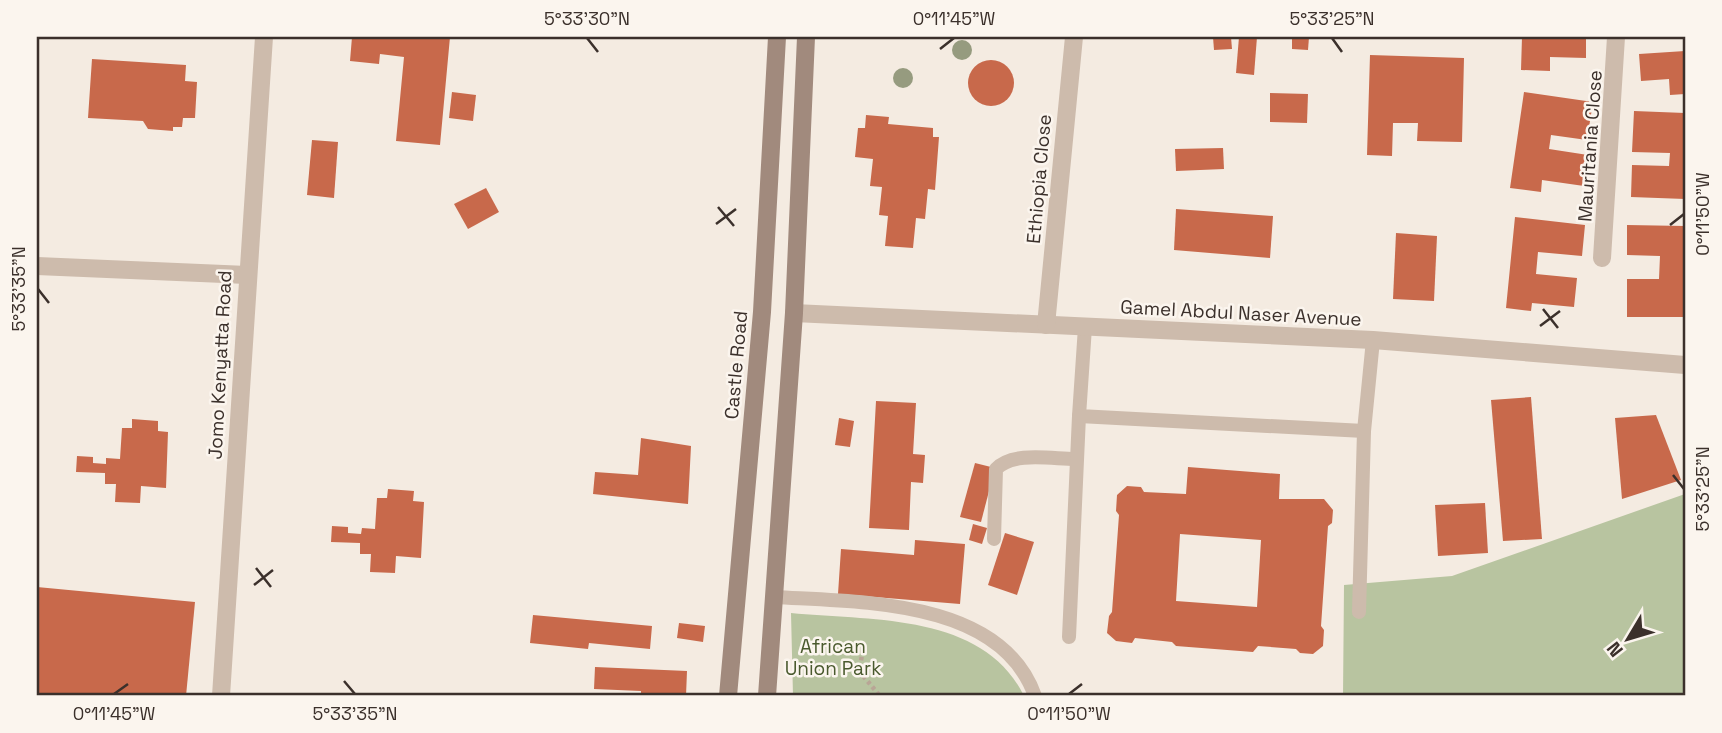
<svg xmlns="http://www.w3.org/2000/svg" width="1722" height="733" viewBox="0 0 1722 733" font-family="'Space Grotesk',sans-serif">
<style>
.green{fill:#b8c4a0}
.building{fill:#c8694b;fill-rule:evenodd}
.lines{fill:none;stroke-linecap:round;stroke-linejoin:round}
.path{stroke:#b9a596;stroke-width:4.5;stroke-dasharray:3.5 3.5;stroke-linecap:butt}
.service{stroke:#cdbbac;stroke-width:14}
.minor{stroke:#cdbbac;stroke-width:18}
.secondary{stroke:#a18a7d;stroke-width:18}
.tree{fill:#969b7f}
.ticks{fill:none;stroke:#3b302b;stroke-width:2.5}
.labels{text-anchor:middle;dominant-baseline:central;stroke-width:5;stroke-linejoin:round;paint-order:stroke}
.street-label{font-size:19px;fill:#3b302b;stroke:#fbf5ee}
.park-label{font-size:19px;fill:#4a5a2e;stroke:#fbf5ee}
.neatline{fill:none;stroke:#3b302b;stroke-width:2.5}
.ticks-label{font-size:18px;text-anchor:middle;fill:#3b302b}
</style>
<rect width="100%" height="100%" fill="#f4ebe1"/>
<!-- green -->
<g class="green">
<polygon points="1685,494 1685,696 1343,696 1344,585 1452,576"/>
<path d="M791,613C870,621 983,612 1024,696H793Z"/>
</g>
<!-- building -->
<g class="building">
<polygon points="352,37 450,37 440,145 396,141 404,57 380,54 379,64 350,61"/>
<polygon points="1213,37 1231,37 1232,49 1214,50"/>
<polygon points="1239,37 1257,37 1254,75 1236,73"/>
<polygon points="1292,37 1309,37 1308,50 1292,49"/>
<polygon points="1522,37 1586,37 1586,58 1550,57 1550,71 1521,70"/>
<polygon points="1685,51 1685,94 1670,95 1669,79 1641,81 1639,54"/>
<polygon points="1370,55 1464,58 1462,142 1417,141 1418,123 1393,123 1392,156 1367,155"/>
<polygon points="92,59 186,65 185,81 197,82 195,118 183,118 182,127 173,127 173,131 148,129 143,121 88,118"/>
<circle cx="991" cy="83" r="23"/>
<polygon points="452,92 476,95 473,121 449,118"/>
<polygon points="1524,92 1593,102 1587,140 1551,135 1549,149 1588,155 1584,186 1542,180 1541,192 1510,188"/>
<polygon points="1270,93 1308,94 1307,123 1270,122"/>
<polygon points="1634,111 1685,113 1685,199 1631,197 1632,165 1669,166 1670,153 1632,152"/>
<polygon points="866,115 889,117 888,124 933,128 933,137 939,137 935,190 928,189 925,219 916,218 913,248 885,246 888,216 879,215 882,187 870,186 873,159 855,157 858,128 865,128"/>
<polygon points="312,140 338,142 334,198 307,195"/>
<polygon points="1223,148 1224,169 1176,171 1175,149"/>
<polygon points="486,188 499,212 468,229 454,204"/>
<polygon points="1176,209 1273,216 1270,258 1174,250"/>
<polygon points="1515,217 1585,225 1582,256 1538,252 1536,274 1577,278 1574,307 1532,303 1531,311 1506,308"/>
<polygon points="1627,225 1685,226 1685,317 1627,317 1627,279 1659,279 1660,256 1627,255"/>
<polygon points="1396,233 1437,236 1434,301 1393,299"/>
<polygon points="1531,397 1542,539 1503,541 1491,400"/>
<polygon points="876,401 916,403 913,454 925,455 923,483 911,482 909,530 869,528"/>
<polygon points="1656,415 1681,480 1622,499 1615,418"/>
<polygon points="839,418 854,421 850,447 835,445"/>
<polygon points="132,419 158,421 158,431 168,432 166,488 141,486 140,503 115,502 116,484 105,484 105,473 76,472 77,456 93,457 93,463 106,464 106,458 120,459 122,428 132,428"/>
<polygon points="641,438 691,446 688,504 593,494 595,472 638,475"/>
<polygon points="975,463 995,468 981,522 960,517"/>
<path d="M1188,467L1280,474L1279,499H1324L1333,510L1332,523L1328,526L1321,626L1324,630L1323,646L1313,654L1300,653L1296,649L1258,646L1253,652L1176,646L1172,642L1135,638L1132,643L1116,641L1107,633L1109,616L1112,612L1119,515L1116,511L1117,495L1127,486L1141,487L1144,492L1186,494ZM1180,534L1261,540L1257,607L1176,601Z"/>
<polygon points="388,489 414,491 413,501 424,502 421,558 396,556 395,573 370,572 371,554 360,554 360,543 331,542 332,526 348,527 348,533 361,534 362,528 375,529 377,498 387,498"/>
<polygon points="1485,503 1488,553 1438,556 1435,505"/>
<polygon points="973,524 987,528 982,544 969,540"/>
<polygon points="1005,533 1034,542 1017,595 988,585"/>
<polygon points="915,540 965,544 960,604 838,594 841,549 914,555"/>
<polygon points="37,587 195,602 186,696 37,696"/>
<polygon points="533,615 652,626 650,649 589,643 588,649 530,643"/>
<polygon points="679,623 705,626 703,642 677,638"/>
<polygon points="595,667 687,671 686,696 641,696 641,691 594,689"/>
</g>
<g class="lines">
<!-- path -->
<polyline class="path" points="863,650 859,671 880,696"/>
<!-- service -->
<g class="service">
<polyline points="1085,327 1079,416 1364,431"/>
<path d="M994,539L996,469C1013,451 1052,459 1075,459"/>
<path d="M775,597C860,602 1001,599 1035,696"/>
<polyline points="1359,612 1364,431 1373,340"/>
<polyline points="1069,637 1079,416"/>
</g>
<!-- minor -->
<g class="minor">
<polyline points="1602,258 1616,37"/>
<polyline points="37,266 247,275"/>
<polyline points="794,313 1373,340 1685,365"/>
<polyline points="1046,325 1074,37"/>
<polyline points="221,696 264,37"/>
</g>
<!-- secondary -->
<g class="secondary">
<polyline points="728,696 762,312 777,37"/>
<polyline points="767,696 794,313 806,37"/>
</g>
</g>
<!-- trees -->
<g class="tree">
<circle cx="962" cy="50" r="10"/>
<circle cx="903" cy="78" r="10"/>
</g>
<!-- ticks -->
<path class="ticks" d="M587,38L598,52M1332,38L1342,52M940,49L954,38M718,207L734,226M716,224L736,209M1670,225L1684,214M38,289L49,303M1543,309L1558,328M1540,326L1560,311M1673,475L1684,489M256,568L271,587M254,585L273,570M344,681L355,694M114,694L128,684M1069,694L1082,684"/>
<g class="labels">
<!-- street labels -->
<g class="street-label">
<text transform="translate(1590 146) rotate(-86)">Mauritania Close</text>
<text transform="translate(1039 179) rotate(-85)">Ethiopia Close</text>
<text transform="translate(1241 313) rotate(3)">Gamel Abdul Naser Avenue</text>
<text transform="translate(220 365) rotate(-87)">Jomo Kenyatta Road</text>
<text transform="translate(736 365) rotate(-85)">Castle Road</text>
</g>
<!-- park labels -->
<g class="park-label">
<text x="833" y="646">African<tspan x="833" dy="22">Union Park</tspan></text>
</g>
</g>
<!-- border -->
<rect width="1722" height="733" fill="none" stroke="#fbf5ee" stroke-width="77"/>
<!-- north arrow -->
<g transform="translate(1628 639) rotate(232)" stroke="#fbf5ee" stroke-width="5" paint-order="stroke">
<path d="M0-5L12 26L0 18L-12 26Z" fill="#3b302b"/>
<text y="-10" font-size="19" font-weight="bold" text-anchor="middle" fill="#3b302b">N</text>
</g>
<rect x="38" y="38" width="1646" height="656" class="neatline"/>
<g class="ticks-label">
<text x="587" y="25">5°33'30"N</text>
<text x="954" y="25">0°11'45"W</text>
<text x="1332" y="25">5°33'25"N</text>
<text transform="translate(1703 214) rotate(-90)" y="6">0°11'50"W</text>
<text transform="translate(19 289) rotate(-90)" y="6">5°33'35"N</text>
<text transform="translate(1703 489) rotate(-90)" y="6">5°33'25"N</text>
<text x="114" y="720">0°11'45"W</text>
<text x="355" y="720">5°33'35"N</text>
<text x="1069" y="720">0°11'50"W</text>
</g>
</svg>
